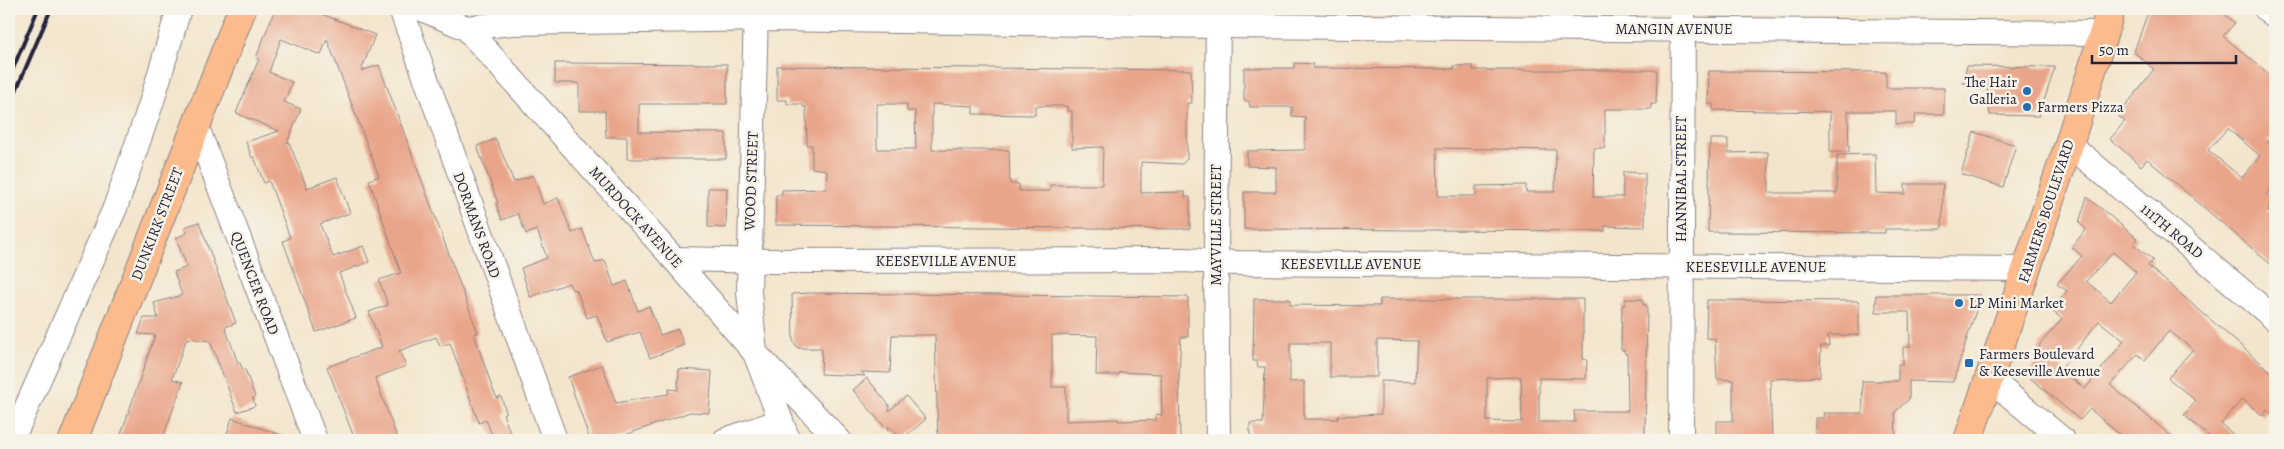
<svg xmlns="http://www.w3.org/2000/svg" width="2284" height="449" viewBox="0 0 2284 449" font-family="Alegreya,serif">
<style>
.building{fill:#e9a589;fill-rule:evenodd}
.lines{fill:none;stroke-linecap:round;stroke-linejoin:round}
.minor-casing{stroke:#8a8484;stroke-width:26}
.major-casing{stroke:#8a8484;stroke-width:30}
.minor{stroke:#fff;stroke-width:24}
.major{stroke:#fbbb8d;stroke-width:28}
.rail{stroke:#22223b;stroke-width:4}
.poi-dot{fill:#1f6fb2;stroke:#f7f3e8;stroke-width:2}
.labels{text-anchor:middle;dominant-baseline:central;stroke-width:5;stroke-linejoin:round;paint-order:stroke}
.street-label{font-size:15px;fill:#22223b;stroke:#f7f3e8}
.poi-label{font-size:15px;fill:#22223b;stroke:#f7f3e8;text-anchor:start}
</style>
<rect width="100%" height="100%" fill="#f7f3e8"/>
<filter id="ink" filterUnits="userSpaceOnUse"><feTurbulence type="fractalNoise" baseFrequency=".02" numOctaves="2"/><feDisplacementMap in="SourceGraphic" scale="10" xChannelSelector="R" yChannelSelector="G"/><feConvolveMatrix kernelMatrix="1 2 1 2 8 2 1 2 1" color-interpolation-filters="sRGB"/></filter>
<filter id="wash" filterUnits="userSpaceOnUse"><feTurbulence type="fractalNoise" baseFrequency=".0096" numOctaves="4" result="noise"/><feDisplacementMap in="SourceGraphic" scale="20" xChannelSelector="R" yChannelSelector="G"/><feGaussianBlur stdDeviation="1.12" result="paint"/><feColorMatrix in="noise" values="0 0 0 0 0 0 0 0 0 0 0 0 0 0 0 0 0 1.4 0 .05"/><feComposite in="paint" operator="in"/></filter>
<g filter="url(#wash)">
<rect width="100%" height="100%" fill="#f3e5cc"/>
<g id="blocks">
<!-- building -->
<g class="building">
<polygon points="275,9 309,9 375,35 361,71 379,65 478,333 474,334 493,390 497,398 501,396 506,412 503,414 513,440 494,440 486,420 479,423 450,343 440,346 436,337 399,351 406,366 375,378 398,440 355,440 327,367 382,347 369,312 388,305 379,280 401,273 369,180 379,176 327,39 321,55 281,39 269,72 292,82 284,102 301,109 287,143 289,142 307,188 337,177 350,213 320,224 333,257 363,246 369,262 339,273 356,318 316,332 283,241 290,238 281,213 269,181 264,183 254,157 252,158 246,142 279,131 236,113 259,59 256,58"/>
<path d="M2149,9H2218L2235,23L2223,36L2275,79V133L2267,142L2270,144L2275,138V182L2266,194L2273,201L2267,211L2275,217V268L2147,159L2141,166L2110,139L2125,121L2118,116L2154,69L2134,52ZM2228,128L2260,156L2242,178L2208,150Z"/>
<polygon points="555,63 727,64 727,104 639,104 639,132 726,133 726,159 627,159 627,137 606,137 605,111 579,111 579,83 555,83"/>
<path d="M1294,63L1313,64V68L1454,69V66H1473V70H1657L1656,104H1651V109H1605V148H1594L1593,197H1623V172L1645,173V227L1605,226V231L1244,229V192H1276V167L1247,166V151L1305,150V117L1292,116V107H1250L1249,101H1244V68H1294ZM1437,148L1556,150L1555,192H1526V185L1476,186V196H1438Z"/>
<path d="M777,66L1191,70L1192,103H1187V159L1182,164L1141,162V193L1185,192V197H1190V229L776,225V195H782V190L826,189L827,170L812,168V145H807L806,107H803V104H787V100H777ZM877,104H907V111H915L916,149H877ZM932,104L973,106V114L1035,115V106H1067V111H1072V148L1103,147L1102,185H1050V191H1019V184H1010L1009,150H932Z"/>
<polygon points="1967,66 2055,67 2039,116 1990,115 1987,83 1963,83"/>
<polygon points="1709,71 1886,72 1886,88 1944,88 1944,114 1916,114 1914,124 1896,124 1896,111 1848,111 1849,152 1830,152 1830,112 1713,110 1713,104 1708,104"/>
<polygon points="1974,132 2016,145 2003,187 1961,174"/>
<polygon points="496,139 514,182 533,175 543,204 558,198 572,233 582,229 595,263 605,260 614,286 627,281 638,311 649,306 660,335 678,329 684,345 650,358 640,332 607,342 597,315 587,318 576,289 572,290 569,283 530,297 521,268 547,258 537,230 526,234 518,214 502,220 496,204 498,203 477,146"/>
<polygon points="1710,139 1728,139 1728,153 1768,152 1769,193 1837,193 1837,155 1875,154 1876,193 1905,194 1905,184 1943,184 1942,229 1885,229 1885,233 1708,232"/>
<polygon points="708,188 727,188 726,228 708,227"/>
<path d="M2087,197L2138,239L2133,244L2153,260L2148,266L2275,375V417L2267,410L2263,416L2242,399L2221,424L2240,440H2213L2184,415L2196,401L2168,378L2193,349L2169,331L2145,360L2138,354L2110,385L2176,440H2126L2090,409L2080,420L2029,377L2040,344L2062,319L2051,310L2067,291L2057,284L2082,256L2072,247L2086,229L2079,223ZM2113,252L2136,272L2111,302L2086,281ZM2099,321L2124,341L2085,389L2061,369Z"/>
<polygon points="199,222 236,323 225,327 238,363 240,363 243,370 245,369 255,397 253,398 255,406 237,412 210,341 187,338 172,379 183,382 162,440 119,440 155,335 138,334 144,318 158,318 154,303 182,295 174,272 187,267 176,238 187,233 185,227"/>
<path d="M811,293L1188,297V337H1181L1179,375L1180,440H938L935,335H892L890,373L861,372L865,376L821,374L822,348H798L793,341L792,294ZM1052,335L1097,336L1096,375H1119V372L1161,374L1162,415L1156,414V420L1118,421V419L1066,421V387H1052Z"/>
<polygon points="1876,295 1981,295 1953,382 1909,381 1909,399 1895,412 1896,440 1815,440 1815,418 1824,418 1823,413 1863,413 1862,381 1898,381 1898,364 1903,364 1903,347 1910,347 1909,312 1876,312"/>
<path d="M1254,299H1290V305L1380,306V299H1583V359L1587,360L1586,379L1539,378V422H1575L1574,411H1628L1627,354H1625L1624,350H1621L1622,305H1625V299H1643V305H1647L1645,436H1634V440H1250V423H1263L1265,367H1258L1257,361H1253ZM1377,340L1417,341L1415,382L1381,381V414L1338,416V419H1304V381L1290,382V343H1330V377H1377ZM1521,377L1522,422L1487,421V378Z"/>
<polygon points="1707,300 1859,301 1859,331 1858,335 1828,335 1829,346 1821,346 1820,377 1770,379 1772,440 1717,440 1717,421 1733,421 1733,380 1717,379 1715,339 1707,338 1706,335"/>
<polygon points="602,365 616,403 668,394 669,389 678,390 679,369 712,371 709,413 690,412 611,440 590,440 568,377"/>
<polygon points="867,378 889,405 889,411 906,396 926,419 902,439 888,426 888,431 853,390"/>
<polygon points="232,418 289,438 289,440 225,440"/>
</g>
</g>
</g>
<g filter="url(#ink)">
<use href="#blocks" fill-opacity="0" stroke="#8a8484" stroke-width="1"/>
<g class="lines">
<defs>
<g id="minor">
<polyline points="401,9 555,440"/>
<polyline points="422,9 466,28 674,259 755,353 839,440"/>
<polyline points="756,9 749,292 755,353 788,440"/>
<polyline points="1218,9 1216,262 1218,440"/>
<polyline points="2266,9 2275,16"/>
<polyline points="466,28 512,23 775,19 1218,26 2103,33"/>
<polyline points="196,125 315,440"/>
<polyline points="2069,144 2275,319"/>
<polyline points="674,259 772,261 1184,260 1237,263 2027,269"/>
<polyline points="1990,379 2063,440"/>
<polyline points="12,440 115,208 151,104 179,9"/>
<polyline points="725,440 781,421"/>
<polyline points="1681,440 1683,9"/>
</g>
<g id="major">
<polyline points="73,440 242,9"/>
<polyline points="1968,440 2069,144 2111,9"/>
</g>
</defs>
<!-- minor casing -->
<use href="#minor" class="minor-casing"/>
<!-- major casing -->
<use href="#major" class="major-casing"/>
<!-- minor -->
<use href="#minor" class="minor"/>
<!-- major -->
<use href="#major" class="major"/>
<!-- rail -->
<g class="rail">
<polyline points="9,78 38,9"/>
<polyline points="9,107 51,9"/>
</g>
</g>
</g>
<!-- markers -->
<g class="poi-dot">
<circle cx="2027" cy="91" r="5"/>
<circle cx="2027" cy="107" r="5"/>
<circle cx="1959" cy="303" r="5"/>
<rect x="1964" y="358" width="10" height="10" rx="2.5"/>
</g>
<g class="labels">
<!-- street labels -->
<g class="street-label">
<text x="1674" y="29">MANGIN AVENUE</text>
<text transform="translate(1681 179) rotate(-90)">HANNIBAL STREET</text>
<text transform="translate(751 181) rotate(-88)">WOOD STREET</text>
<text transform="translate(2046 211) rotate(-72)">FARMERS BOULEVARD</text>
<text transform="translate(636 217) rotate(48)">MURDOCK AVENUE</text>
<text transform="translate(157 224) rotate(-69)">DUNKIRK STREET</text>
<text transform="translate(477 225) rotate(70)">DORMANS ROAD</text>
<text transform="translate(1216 225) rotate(-90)">MAYVILLE STREET</text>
<text transform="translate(2172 231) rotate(40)">111TH ROAD</text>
<text x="946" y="261">KEESEVILLE AVENUE</text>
<text x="1351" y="264">KEESEVILLE AVENUE</text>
<text x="1756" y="267">KEESEVILLE AVENUE</text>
<text transform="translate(255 283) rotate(69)">QUENCER ROAD</text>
</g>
<!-- poi labels -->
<g class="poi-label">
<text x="2017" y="82" text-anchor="end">The Hair<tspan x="2017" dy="17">Galleria</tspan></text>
<text x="2037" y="107">Farmers Pizza</text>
<text x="1969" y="303">LP Mini Market</text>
<text x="1979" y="354">Farmers Boulevard<tspan x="1979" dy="17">&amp; Keeseville Avenue</tspan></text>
</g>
</g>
<!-- margin -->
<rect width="2284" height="449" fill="none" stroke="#f7f3e8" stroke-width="30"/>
<!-- scale -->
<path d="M2092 55v8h144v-8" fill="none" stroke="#22223b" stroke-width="2.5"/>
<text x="2099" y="55" font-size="15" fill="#22223b" stroke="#f7f3e8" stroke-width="4" paint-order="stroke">50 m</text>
</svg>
